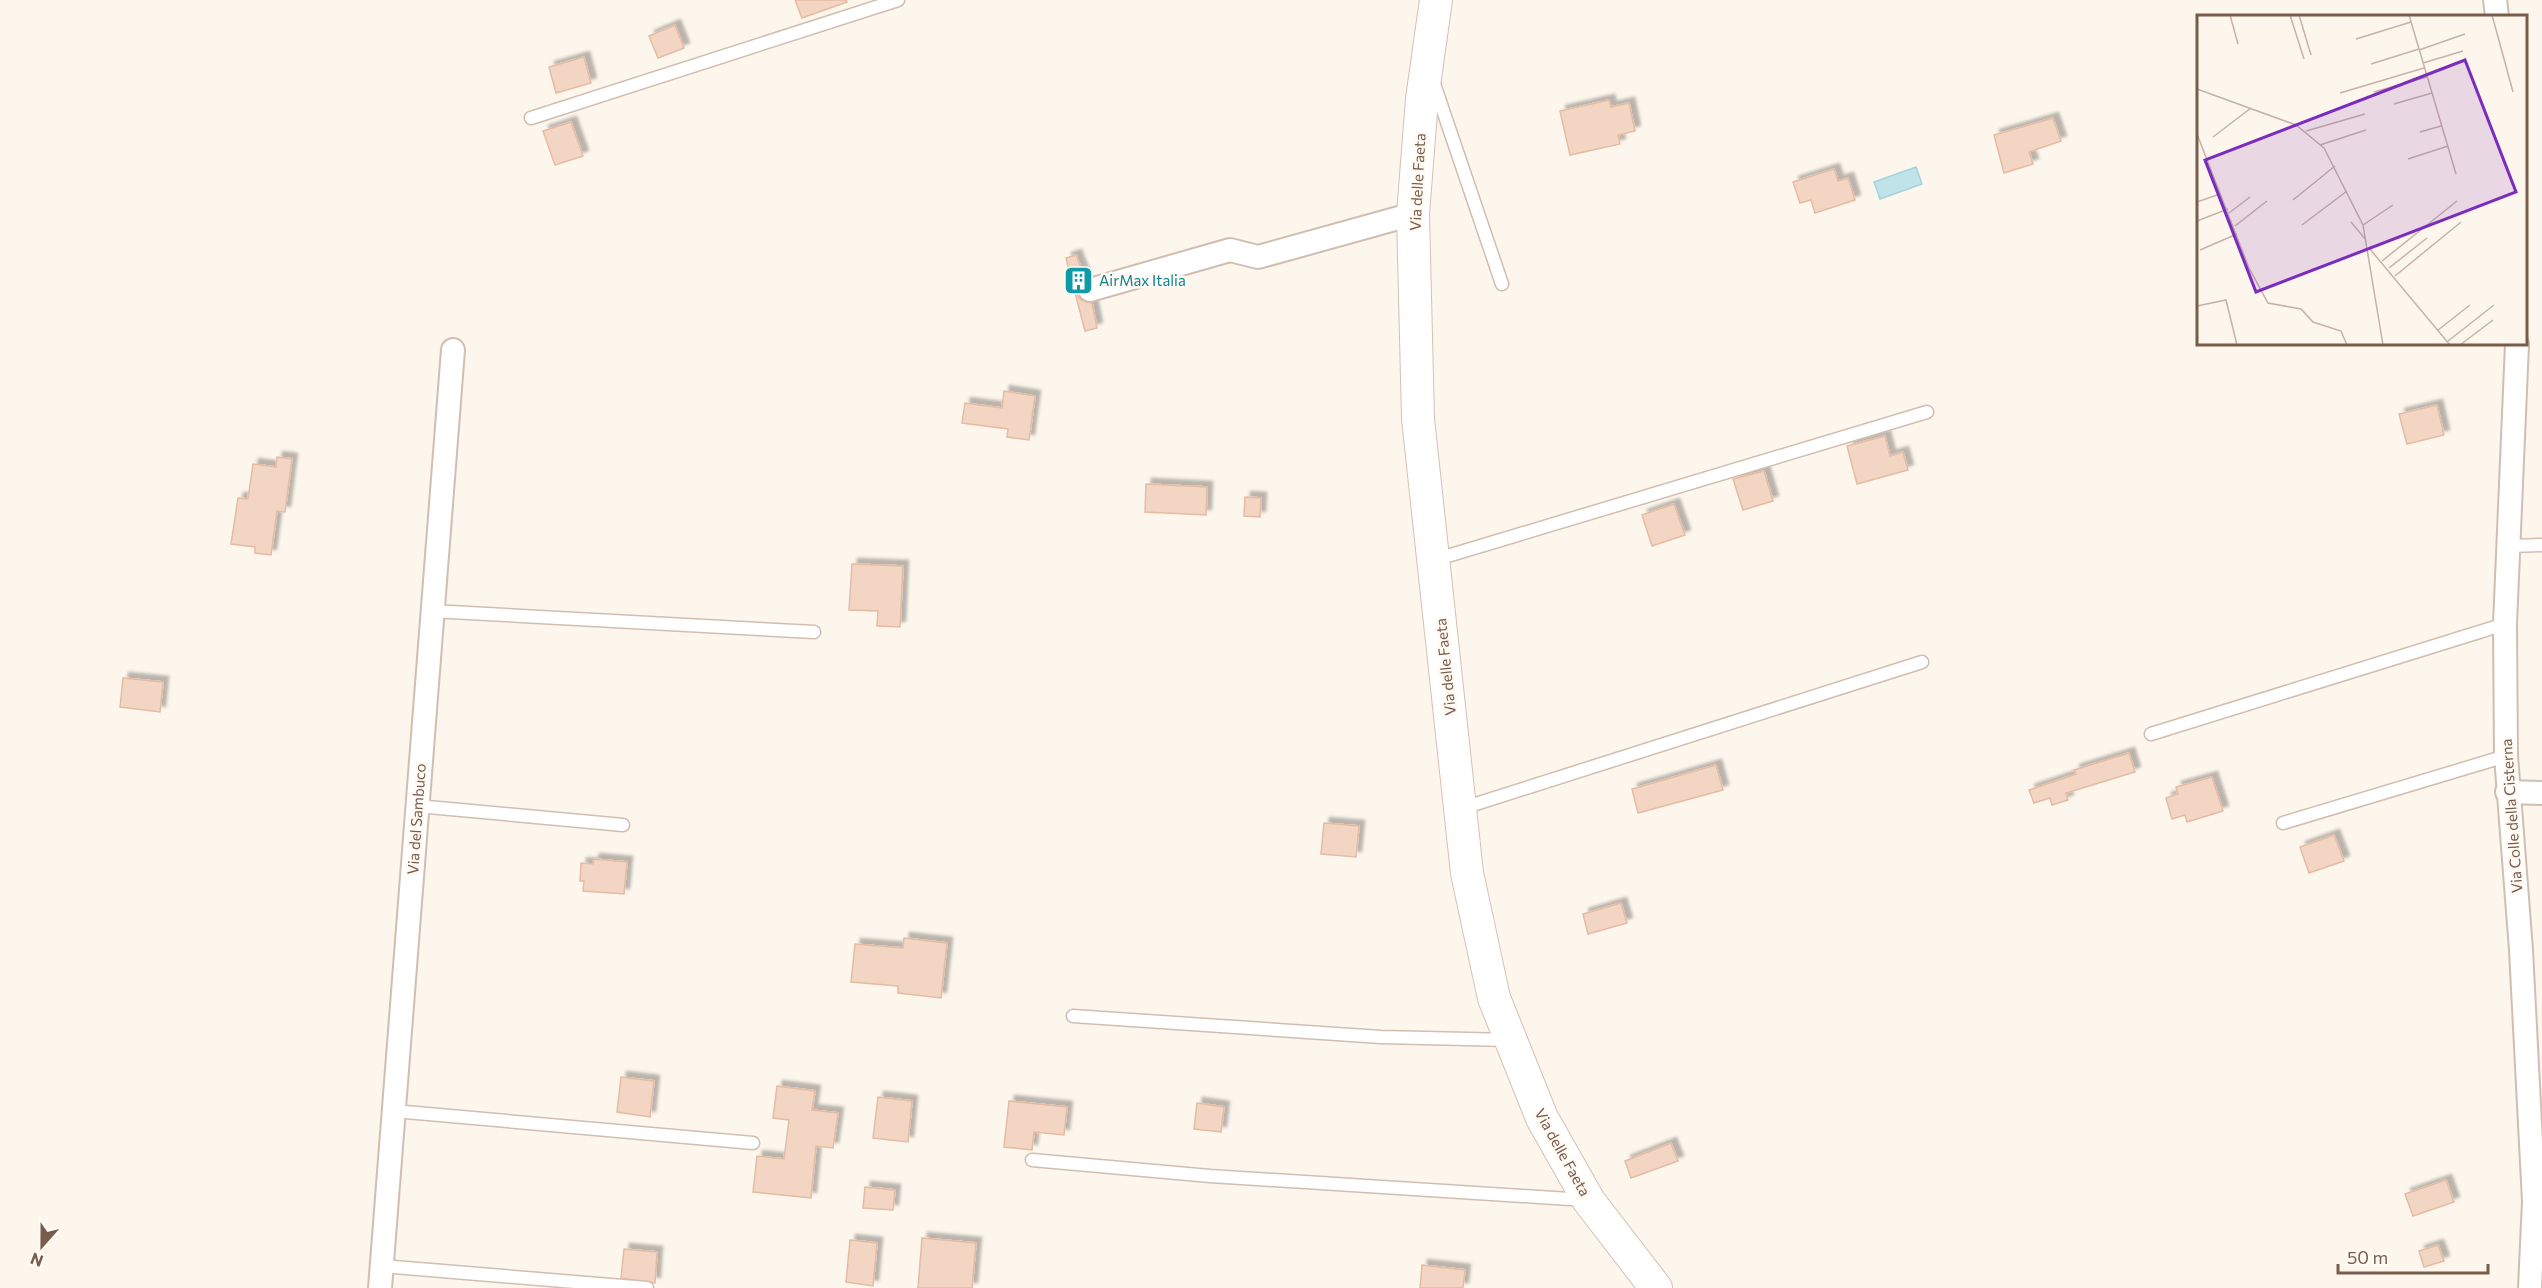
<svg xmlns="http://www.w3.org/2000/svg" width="2542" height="1288" viewBox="0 0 2542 1288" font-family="Commissioner,sans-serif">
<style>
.water{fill:#bfe3e8;stroke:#a5d3da;stroke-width:1.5}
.building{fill:#f3d5c3;stroke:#e6bba3;stroke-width:1.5;filter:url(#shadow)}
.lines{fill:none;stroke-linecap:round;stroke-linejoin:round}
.lane-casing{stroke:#d1beb0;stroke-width:15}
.street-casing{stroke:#d1beb0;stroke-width:26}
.secondary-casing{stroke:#d6c0b0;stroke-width:34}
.lane{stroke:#fff;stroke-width:12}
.street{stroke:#fff;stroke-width:22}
.secondary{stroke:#fff;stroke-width:32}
.labels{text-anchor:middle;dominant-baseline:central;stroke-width:5;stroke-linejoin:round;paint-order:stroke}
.street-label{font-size:15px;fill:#7a5c4d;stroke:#fffaf3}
.culture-label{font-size:15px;fill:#0d838f;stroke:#fffaf3;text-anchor:start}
.inset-road{fill:none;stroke:#c5b3a7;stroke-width:1.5}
.view{fill:#7b2cbf;fill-opacity:0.15;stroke:#7b2cbf;stroke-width:3}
.inset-edge{fill:none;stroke:#7a5c4d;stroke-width:3}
</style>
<defs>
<filter id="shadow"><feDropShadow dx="5.5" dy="-5.5" stdDeviation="1.5" flood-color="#0004"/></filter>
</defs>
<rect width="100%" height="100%" fill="#fdf6ec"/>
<!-- water -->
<polygon class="water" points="1916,167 1922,184 1880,199 1874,182"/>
<!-- building -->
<g class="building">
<polygon points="795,0 846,0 847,2 802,18"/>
<polygon points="675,25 684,48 658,58 649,36"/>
<polygon points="584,57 591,83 556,93 549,67"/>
<polygon points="1609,100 1611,107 1629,103 1635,131 1618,135 1620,144 1570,155 1560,111"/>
<polygon points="2053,118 2061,141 2029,152 2033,164 2004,173 1994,135"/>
<polygon points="571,122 583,156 555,165 543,131"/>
<polygon points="1834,169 1838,181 1848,178 1855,200 1815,213 1811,200 1800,203 1793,182"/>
<polygon points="1076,255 1085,278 1077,286 1077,294 1081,300 1092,303 1097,328 1085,331 1066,258"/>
<polygon points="1004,391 1035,396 1029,440 1007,437 1008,429 962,423 965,403 1002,408"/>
<polygon points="2437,405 2444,435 2407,444 2399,414"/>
<polygon points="1885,436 1890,456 1903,452 1908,470 1857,484 1847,446"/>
<polygon points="277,457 292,459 285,512 277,511 271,555 255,553 255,547 231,544 238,498 248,499 253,464 276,467"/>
<polygon points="1764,471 1773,501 1743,510 1733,479"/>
<polygon points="1146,484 1207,487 1206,515 1145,512"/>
<polygon points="1245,497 1261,498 1260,517 1244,516"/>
<polygon points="1674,504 1685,535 1652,546 1642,515"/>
<polygon points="852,564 903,566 900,627 877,626 878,611 849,610"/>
<polygon points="123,678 163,682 160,712 120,707"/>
<polygon points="2129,753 2135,772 2066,793 2068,800 2052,805 2050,798 2034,803 2029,790 2076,774 2074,770"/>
<polygon points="1716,765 1723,790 1638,813 1632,789"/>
<polygon points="2212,777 2223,811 2187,822 2185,815 2172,819 2166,798 2178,794 2176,787"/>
<polygon points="1324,823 1359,826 1356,857 1321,854"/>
<polygon points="2334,835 2344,861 2309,873 2300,847"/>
<polygon points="594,859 627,862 624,894 583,891 584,881 580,881 581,863 593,864"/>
<polygon points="1621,903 1627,923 1588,934 1583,914"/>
<polygon points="904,938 947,943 941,998 898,993 898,986 851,982 855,944 903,948"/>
<polygon points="621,1077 654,1081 650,1117 617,1112"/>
<polygon points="777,1086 815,1091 812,1110 838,1113 833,1148 816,1146 811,1198 753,1192 757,1156 784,1159 789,1120 773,1118"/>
<polygon points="878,1097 912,1101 908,1142 873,1138"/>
<polygon points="1009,1101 1067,1107 1064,1135 1034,1132 1032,1150 1004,1147"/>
<polygon points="1197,1103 1224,1107 1221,1132 1194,1129"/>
<polygon points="1671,1143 1678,1161 1631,1178 1625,1161"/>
<polygon points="2446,1180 2454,1202 2413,1216 2405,1194"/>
<polygon points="865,1187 895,1190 893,1210 863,1208"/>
<polygon points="922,1238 976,1243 972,1288 918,1288"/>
<polygon points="850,1240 877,1243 873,1286 846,1282"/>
<polygon points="2438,1245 2444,1261 2424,1267 2419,1251"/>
<polygon points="624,1249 657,1252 655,1283 621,1278"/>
<polygon points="1422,1265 1465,1270 1463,1288 1420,1288"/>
</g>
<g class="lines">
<defs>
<g id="lane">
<polyline points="1433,81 1502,284"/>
<polyline points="531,118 898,0"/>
<polyline points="2509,546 2542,545"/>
<polyline points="1434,560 1927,412"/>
<polyline points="432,611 814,632"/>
<polyline points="2151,734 2505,624"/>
<polyline points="417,806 623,825"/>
<polyline points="1460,809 1922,662"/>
<polyline points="2283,823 2506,756"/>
<polyline points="1073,1016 1381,1037 1510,1040"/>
<polyline points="394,1111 753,1143"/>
<polyline points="1032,1160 1210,1176 1585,1200"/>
<polyline points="382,1266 647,1288"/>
</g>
<g id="street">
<polyline points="2495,0 2497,16"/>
<polyline points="1090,290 1230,250 1258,257 1413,214"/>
<polyline points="2517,344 2505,624 2506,756 2521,950 2534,1201 2530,1288"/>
<polyline points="2507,792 2542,793"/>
<polyline points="380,1288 453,350"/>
</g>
<polyline id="secondary" points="1436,0 1422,99 1413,214 1418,419 1467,873 1494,998 1542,1118 1589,1201 1656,1288"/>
</defs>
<!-- lane casing -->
<use href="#lane" class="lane-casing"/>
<!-- street casing -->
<use href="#street" class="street-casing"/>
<!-- secondary casing -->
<use href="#secondary" class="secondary-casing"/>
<!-- lane -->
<use href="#lane" class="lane"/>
<!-- street -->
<use href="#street" class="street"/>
<!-- secondary -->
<use href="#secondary" class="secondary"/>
</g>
<!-- icons -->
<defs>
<symbol id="building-square" viewBox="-11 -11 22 22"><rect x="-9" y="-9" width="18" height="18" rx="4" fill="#0f9aa8" stroke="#fffaf3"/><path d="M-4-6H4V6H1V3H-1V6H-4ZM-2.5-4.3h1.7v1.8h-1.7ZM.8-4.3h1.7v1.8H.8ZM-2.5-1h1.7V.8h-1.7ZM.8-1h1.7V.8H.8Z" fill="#fff"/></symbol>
</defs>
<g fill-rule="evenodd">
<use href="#building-square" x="1062" y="264" width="33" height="33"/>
</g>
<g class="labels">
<!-- street labels -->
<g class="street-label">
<text transform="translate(1417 182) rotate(-87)">Via delle Faeta</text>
<text transform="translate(1445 667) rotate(-96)">Via delle Faeta</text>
<text transform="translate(2511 816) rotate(-94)">Via Colle della Cisterna</text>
<text transform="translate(416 819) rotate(-86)">Via del Sambuco</text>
<text transform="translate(1563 1152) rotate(61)">Via delle Faeta</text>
</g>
<!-- culture labels -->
<g class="culture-label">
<text x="1099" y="280">AirMax Italia</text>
</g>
</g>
<!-- overview -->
<g transform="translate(2197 15)">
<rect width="330" height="330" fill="#fdf6ec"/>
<path class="inset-road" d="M33,0L41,29M93,0L107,44M102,0L114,40M212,0L259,159M295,0L316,77M159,24L214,7M222,35L268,19M226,48L266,36M174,49L222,34M0,74L99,110L127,133L166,210L186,330M177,77L230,62M143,78L227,53M197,89L235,78M109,116L168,99M223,117L244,111M0,119L52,253L71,288L104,294L116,307L144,316L150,330M16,122L54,93M123,130L169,115M211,144L251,131M96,185L138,151M0,187L23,179M32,198L53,182M0,206L31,194M154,207L169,225M105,210L150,176M166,210L196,190M38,211L70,186M172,233L253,330M3,235L40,219M185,246L260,186M192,253L230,223M198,261L264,207M0,291L29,285L40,330M241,315L273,290M251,326L297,290M263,330L296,305"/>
<path class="view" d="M268,45L319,177L59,277L8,145Z"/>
<rect width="330" height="330" class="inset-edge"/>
</g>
<!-- north arrow -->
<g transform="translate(42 1246) rotate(201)" stroke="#fffaf3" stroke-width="4.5" paint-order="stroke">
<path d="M0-4.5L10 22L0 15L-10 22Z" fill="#7a5c4d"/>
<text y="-9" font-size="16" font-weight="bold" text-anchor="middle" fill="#7a5c4d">N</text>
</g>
<!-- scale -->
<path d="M2338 1264v9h150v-9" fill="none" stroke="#7a5c4d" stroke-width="3"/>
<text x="2347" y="1264" font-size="18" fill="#7a5c4d" stroke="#fffaf3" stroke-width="4.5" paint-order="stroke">50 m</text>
</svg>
